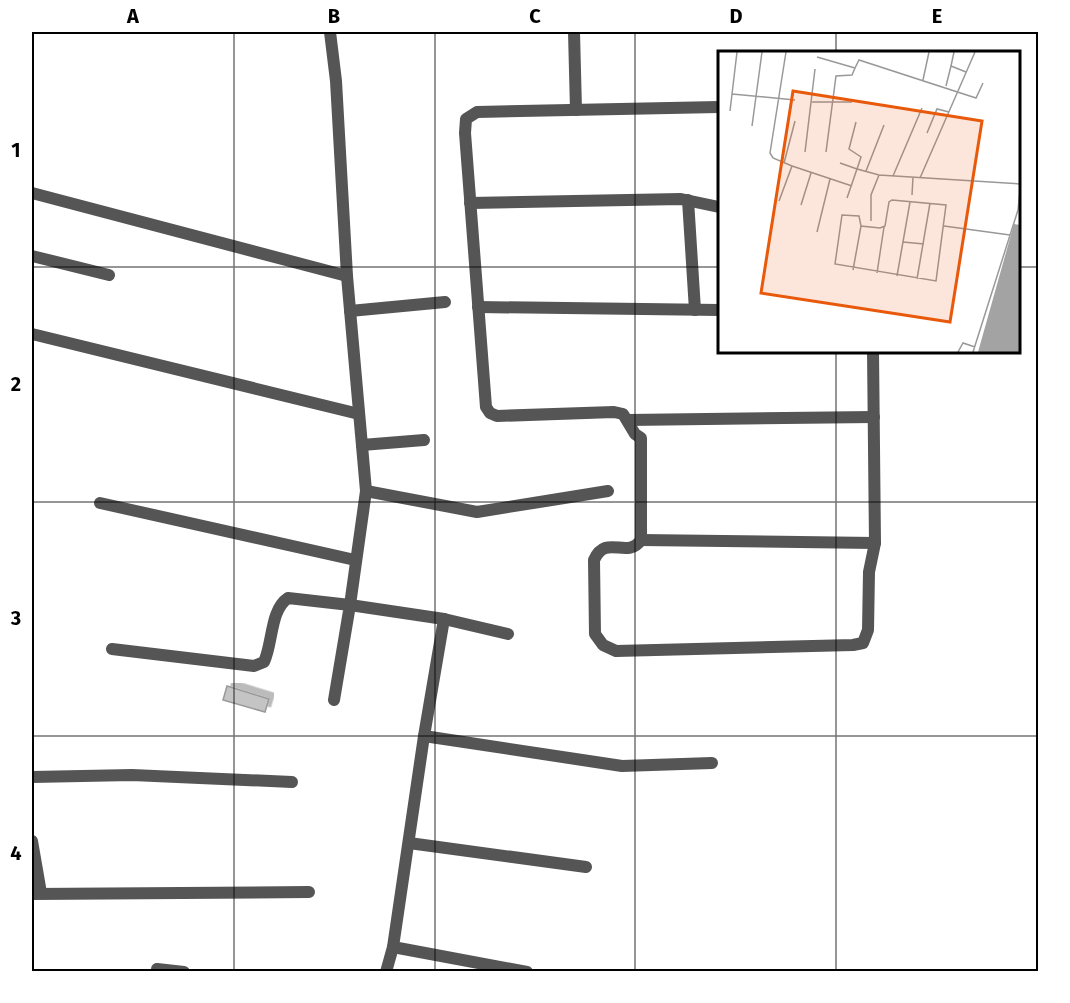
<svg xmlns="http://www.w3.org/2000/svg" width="1070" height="1003" viewBox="0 0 1070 1003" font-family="'Fira Sans',sans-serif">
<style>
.building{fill:#c4c4c4;stroke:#999;stroke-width:1.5;filter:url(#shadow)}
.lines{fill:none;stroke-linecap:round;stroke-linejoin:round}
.street{stroke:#555;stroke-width:12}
.grid{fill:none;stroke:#000;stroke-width:1.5;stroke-opacity:0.55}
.inset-road{fill:none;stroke:#999;stroke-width:1.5}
.view{fill:#e8590c;fill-opacity:0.15;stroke:#e8590c;stroke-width:3}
.inset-edge{fill:none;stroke:#000;stroke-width:3}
.neatline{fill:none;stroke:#000;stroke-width:2}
.grid-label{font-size:20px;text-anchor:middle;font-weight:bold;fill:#000}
</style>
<defs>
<filter id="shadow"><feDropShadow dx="5.5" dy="-5.5" stdDeviation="0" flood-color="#0004"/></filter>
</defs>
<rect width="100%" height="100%" fill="#fff"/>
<!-- building -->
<polygon class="building" points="227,686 269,699 265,712 223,700"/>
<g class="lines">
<!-- street -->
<g class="street">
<polyline points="330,32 336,81 347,276 366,491 350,605 444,619 508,634"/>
<polyline points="574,32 576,110"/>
<path d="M719,107L477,112L466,119L465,133L486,407L490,413L497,416L614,412L623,414L635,434L641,438V540C627,560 606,533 594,560L595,634L603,645L616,651L853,645L863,643L868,630L869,572L875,543L873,351"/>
<polyline points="32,193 347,276"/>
<polyline points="688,200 695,310"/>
<polyline points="470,203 681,199 719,207"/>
<polyline points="32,256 109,275"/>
<polyline points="478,307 719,310"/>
<polyline points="350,311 445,302"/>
<polyline points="32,334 359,414"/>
<polyline points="628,420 874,417"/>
<polyline points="362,445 424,440"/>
<polyline points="366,491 477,512 608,491"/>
<polyline points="100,503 355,560"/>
<polyline points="641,540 875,543"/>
<polyline points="444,619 424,736 393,947 527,972"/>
<path d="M112,649L254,666L264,662C273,643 270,610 288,598L350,605L334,700"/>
<polyline points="424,736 622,766 712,763"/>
<polyline points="32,777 132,775 292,782"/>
<polyline points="32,841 41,893"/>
<polyline points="409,843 586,867"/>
<polyline points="32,894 309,892"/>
<polyline points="157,969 184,972"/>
<polyline points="386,972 393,947"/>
</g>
</g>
<!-- grid -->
<path class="grid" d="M234,32V972M435,32V972M635,32V972M836,32V52M32,267H719M1018,267H1038M836,351V972M32,502H1038M32,736H1038"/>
<!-- overview -->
<g transform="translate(718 51)">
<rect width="302" height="302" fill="#fff"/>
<path d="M296,173L302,174L301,301H260Z" fill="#a3a3a3"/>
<path class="inset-road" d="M68,1L52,102L55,107L74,115M236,1L233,15L248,21M99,6L137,17L134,24L118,25L108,101M137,17L141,9L258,47L265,32M205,29L211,1M228,35L233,15M14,43L77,49M94,51H134M12,60L19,1M34,75L44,1M209,82L219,58L231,61M87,101L97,18M66,112L77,70M122,112L139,118L143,106L131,98L138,71M148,120L166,74M175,125L204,57M202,127L257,1M194,144L195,126M129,147L139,118L161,124L302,133M174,149L228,154L218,230L117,213L124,164L141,165L143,175L162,177L167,175L171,151ZM61,150L74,115L134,135M83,154L93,122M153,170V144L161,124M226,175L292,184M99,181L112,128M185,191L206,193M135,219L143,175M159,222L166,176M179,225L192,151M199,228L212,152M240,301L245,292L257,296M255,301L300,159L302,140"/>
<path class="view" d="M75,40L264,70L232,271L43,242Z"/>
<rect width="302" height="302" class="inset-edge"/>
</g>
<!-- border -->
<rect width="1070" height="1003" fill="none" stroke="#ffffff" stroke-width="66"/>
<rect x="33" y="33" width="1004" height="937" class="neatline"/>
<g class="grid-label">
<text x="133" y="23">A</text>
<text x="334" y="23">B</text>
<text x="535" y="23">C</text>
<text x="736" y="23">D</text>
<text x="937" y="23">E</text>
<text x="16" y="157">1</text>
<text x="16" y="391">2</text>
<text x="16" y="625">3</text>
<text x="16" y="860">4</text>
</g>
</svg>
